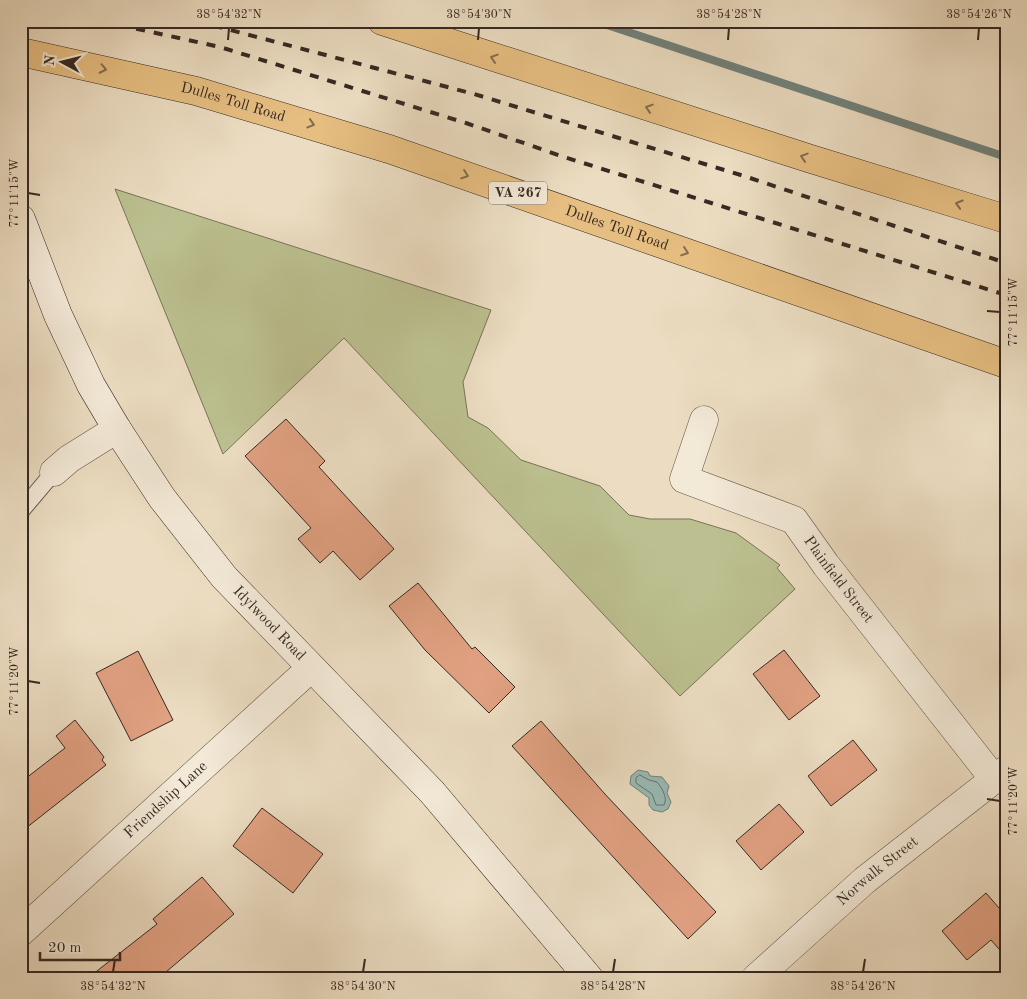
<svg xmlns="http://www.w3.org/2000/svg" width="1027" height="999" viewBox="0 0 1027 999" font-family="'Old Standard TT',serif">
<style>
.green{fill:#bcc090;stroke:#787459}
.water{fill:#99bbb6;stroke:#71817b}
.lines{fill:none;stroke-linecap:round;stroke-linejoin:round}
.shore{stroke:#67726c;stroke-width:1}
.stream{stroke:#71817b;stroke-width:8}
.building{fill:#e1a182;stroke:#352922}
.lane-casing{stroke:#63564a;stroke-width:18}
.street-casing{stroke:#63564a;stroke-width:29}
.secondary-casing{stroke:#352922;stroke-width:29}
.highway-casing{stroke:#352922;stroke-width:29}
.lane{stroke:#f3e9d7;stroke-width:16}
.street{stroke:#f3e9d7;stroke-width:28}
.secondary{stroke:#f3e9d7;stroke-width:28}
.highway{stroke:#e6be81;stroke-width:28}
.rail{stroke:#352922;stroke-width:4;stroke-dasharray:9 9;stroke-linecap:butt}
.oneway{stroke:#856c4d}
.ticks{fill:none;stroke:#352922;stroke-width:2}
.labels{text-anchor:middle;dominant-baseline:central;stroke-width:5;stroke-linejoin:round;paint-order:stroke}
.shield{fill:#f3e9d7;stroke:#6e6358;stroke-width:1}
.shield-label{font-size:14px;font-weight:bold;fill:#352922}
.street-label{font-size:15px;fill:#352922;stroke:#f3e9d7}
.neatline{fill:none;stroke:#352922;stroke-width:2}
.ticks-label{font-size:12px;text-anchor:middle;fill:#352922}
</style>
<rect width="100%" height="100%" fill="#ecddc2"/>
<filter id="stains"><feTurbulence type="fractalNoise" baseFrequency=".004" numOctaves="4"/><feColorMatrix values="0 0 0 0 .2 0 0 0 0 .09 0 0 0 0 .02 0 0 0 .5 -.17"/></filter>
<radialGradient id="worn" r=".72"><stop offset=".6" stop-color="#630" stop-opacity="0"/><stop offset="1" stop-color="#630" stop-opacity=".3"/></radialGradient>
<!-- green -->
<polygon class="green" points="115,189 491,310 463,382 468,417 488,428 521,460 600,486 629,515 650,519 690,519 736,533 780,565 777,568 795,589 680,696 344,338 223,454"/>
<!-- water -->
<polygon class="water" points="638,770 648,772 650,776 662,777 669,786 667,793 671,802 668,809 662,812 653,810 649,805 649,798 630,784 631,776"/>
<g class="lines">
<!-- shore -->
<path class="shore" d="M640,775L649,780L657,782C662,788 668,798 664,805H656L652,794L636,783V778Z"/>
<!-- stream -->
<polyline class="stream" points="595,21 1006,157"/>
</g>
<!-- building -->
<g class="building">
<polygon points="286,419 325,461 319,467 394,549 360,580 333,551 320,563 298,539 311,528 245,456"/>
<polygon points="418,583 472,649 475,647 515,687 489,713 425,650 389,606"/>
<polygon points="784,650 820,696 789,720 753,674"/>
<polygon points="138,651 173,720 131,741 96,673"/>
<polygon points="75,720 104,757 102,760 106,765 21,832 21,782 65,748 56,736"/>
<polygon points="541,721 604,793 716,912 688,939 512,746"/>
<polygon points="853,740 877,770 831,806 808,776"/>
<polygon points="779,804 804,832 761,870 736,841"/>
<polygon points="262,808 323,854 293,893 233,846"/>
<polygon points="202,877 234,914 159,978 88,978 157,924 153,919"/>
<polygon points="986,893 1006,916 1006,957 991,940 967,960 942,931"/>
</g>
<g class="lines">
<defs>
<polyline id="lane" points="21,511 54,472"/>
<g id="street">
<path id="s1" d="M704,420L684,479L794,520L826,565L994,779"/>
<polyline points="54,472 69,459 117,429"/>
<path id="s2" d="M21,932L311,668"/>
<path id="s3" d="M756,978L865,880L1006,770"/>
</g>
<g id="secondary">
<path id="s4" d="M21,219L58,315L91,385L117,429L162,498L224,577L432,792L589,978"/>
</g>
<g id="highway">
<polyline points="382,21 811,159 1006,219"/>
<path id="s5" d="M21,52L196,91L389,149L1006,364"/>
</g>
</defs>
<!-- lane casing -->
<use href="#lane" class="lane-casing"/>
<!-- street casing -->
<use href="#street" class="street-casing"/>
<!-- secondary casing -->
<use href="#secondary" class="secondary-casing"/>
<!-- highway casing -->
<use href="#highway" class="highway-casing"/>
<!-- lane -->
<use href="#lane" class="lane"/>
<!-- street -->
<use href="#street" class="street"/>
<!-- secondary -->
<use href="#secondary" class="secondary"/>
<!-- highway -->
<use href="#highway" class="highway"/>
<!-- rail -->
<g class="rail">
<polyline points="101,21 220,47 466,123 564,157 1006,295"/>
<polyline points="196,21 474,94 744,176 1006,263"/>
</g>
</g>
<!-- one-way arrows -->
<defs><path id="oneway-chevron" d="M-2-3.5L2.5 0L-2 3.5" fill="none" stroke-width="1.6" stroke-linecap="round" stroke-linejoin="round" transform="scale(1.25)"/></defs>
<g class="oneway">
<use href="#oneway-chevron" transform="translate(494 58) rotate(-162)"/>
<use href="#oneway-chevron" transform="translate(103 69) rotate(12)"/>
<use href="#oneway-chevron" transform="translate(649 108) rotate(-162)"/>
<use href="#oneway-chevron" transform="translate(311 124) rotate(17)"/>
<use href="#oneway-chevron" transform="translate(804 157) rotate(-162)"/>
<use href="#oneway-chevron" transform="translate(465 175) rotate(19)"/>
<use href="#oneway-chevron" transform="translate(959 204) rotate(-163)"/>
<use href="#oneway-chevron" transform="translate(685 252) rotate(19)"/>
</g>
<!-- ticks -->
<path class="ticks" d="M228,40L229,28M478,40L479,28M728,40L729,28M978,40L979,28M28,193L40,195M987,311L1000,312M28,681L40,683M987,799L1000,801M113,972L115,959M363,972L365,959M613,972L615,959M863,972L865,959"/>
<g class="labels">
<!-- shield labels -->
<rect class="shield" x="489" y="181.5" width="58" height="23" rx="4"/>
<g class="shield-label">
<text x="518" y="193">VA 267</text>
</g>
<!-- street labels -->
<g class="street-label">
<text stroke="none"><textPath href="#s5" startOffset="218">Dulles Toll Road</textPath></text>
<text stroke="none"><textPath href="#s5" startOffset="622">Dulles Toll Road</textPath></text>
<text stroke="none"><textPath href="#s1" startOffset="254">Plainfield Street</textPath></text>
<text stroke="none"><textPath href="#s4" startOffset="479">Idylwood Road</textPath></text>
<text stroke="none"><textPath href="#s2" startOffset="196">Friendship Lane</textPath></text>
<text stroke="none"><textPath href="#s3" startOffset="162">Norwalk Street</textPath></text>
</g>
</g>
<!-- margin -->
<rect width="1027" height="999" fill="none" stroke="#ecddc2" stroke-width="55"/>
<!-- north arrow -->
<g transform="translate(62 62) rotate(277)" stroke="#f3e9d7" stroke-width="4" paint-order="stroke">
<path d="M0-4L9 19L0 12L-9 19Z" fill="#352922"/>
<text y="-8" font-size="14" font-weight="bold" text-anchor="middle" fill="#352922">N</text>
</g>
<!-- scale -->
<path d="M40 952v8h80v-8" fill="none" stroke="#352922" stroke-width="2.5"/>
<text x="48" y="952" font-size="15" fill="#352922" stroke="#f3e9d7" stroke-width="4" paint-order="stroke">20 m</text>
<rect x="28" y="28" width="972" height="944" class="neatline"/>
<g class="ticks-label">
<text x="229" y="18">38°54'32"N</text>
<text x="479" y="18">38°54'30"N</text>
<text x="729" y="18">38°54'28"N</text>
<text x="979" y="18">38°54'26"N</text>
<text transform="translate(14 193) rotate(-90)" y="4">77°11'15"W</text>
<text transform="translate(1013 312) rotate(-90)" y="4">77°11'15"W</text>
<text transform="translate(14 681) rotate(-90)" y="4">77°11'20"W</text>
<text transform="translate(1013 801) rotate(-90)" y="4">77°11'20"W</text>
<text x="113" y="990">38°54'32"N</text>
<text x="363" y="990">38°54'30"N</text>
<text x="613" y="990">38°54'28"N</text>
<text x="863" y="990">38°54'26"N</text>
</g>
<rect width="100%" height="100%" filter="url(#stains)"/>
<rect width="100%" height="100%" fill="url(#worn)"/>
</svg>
